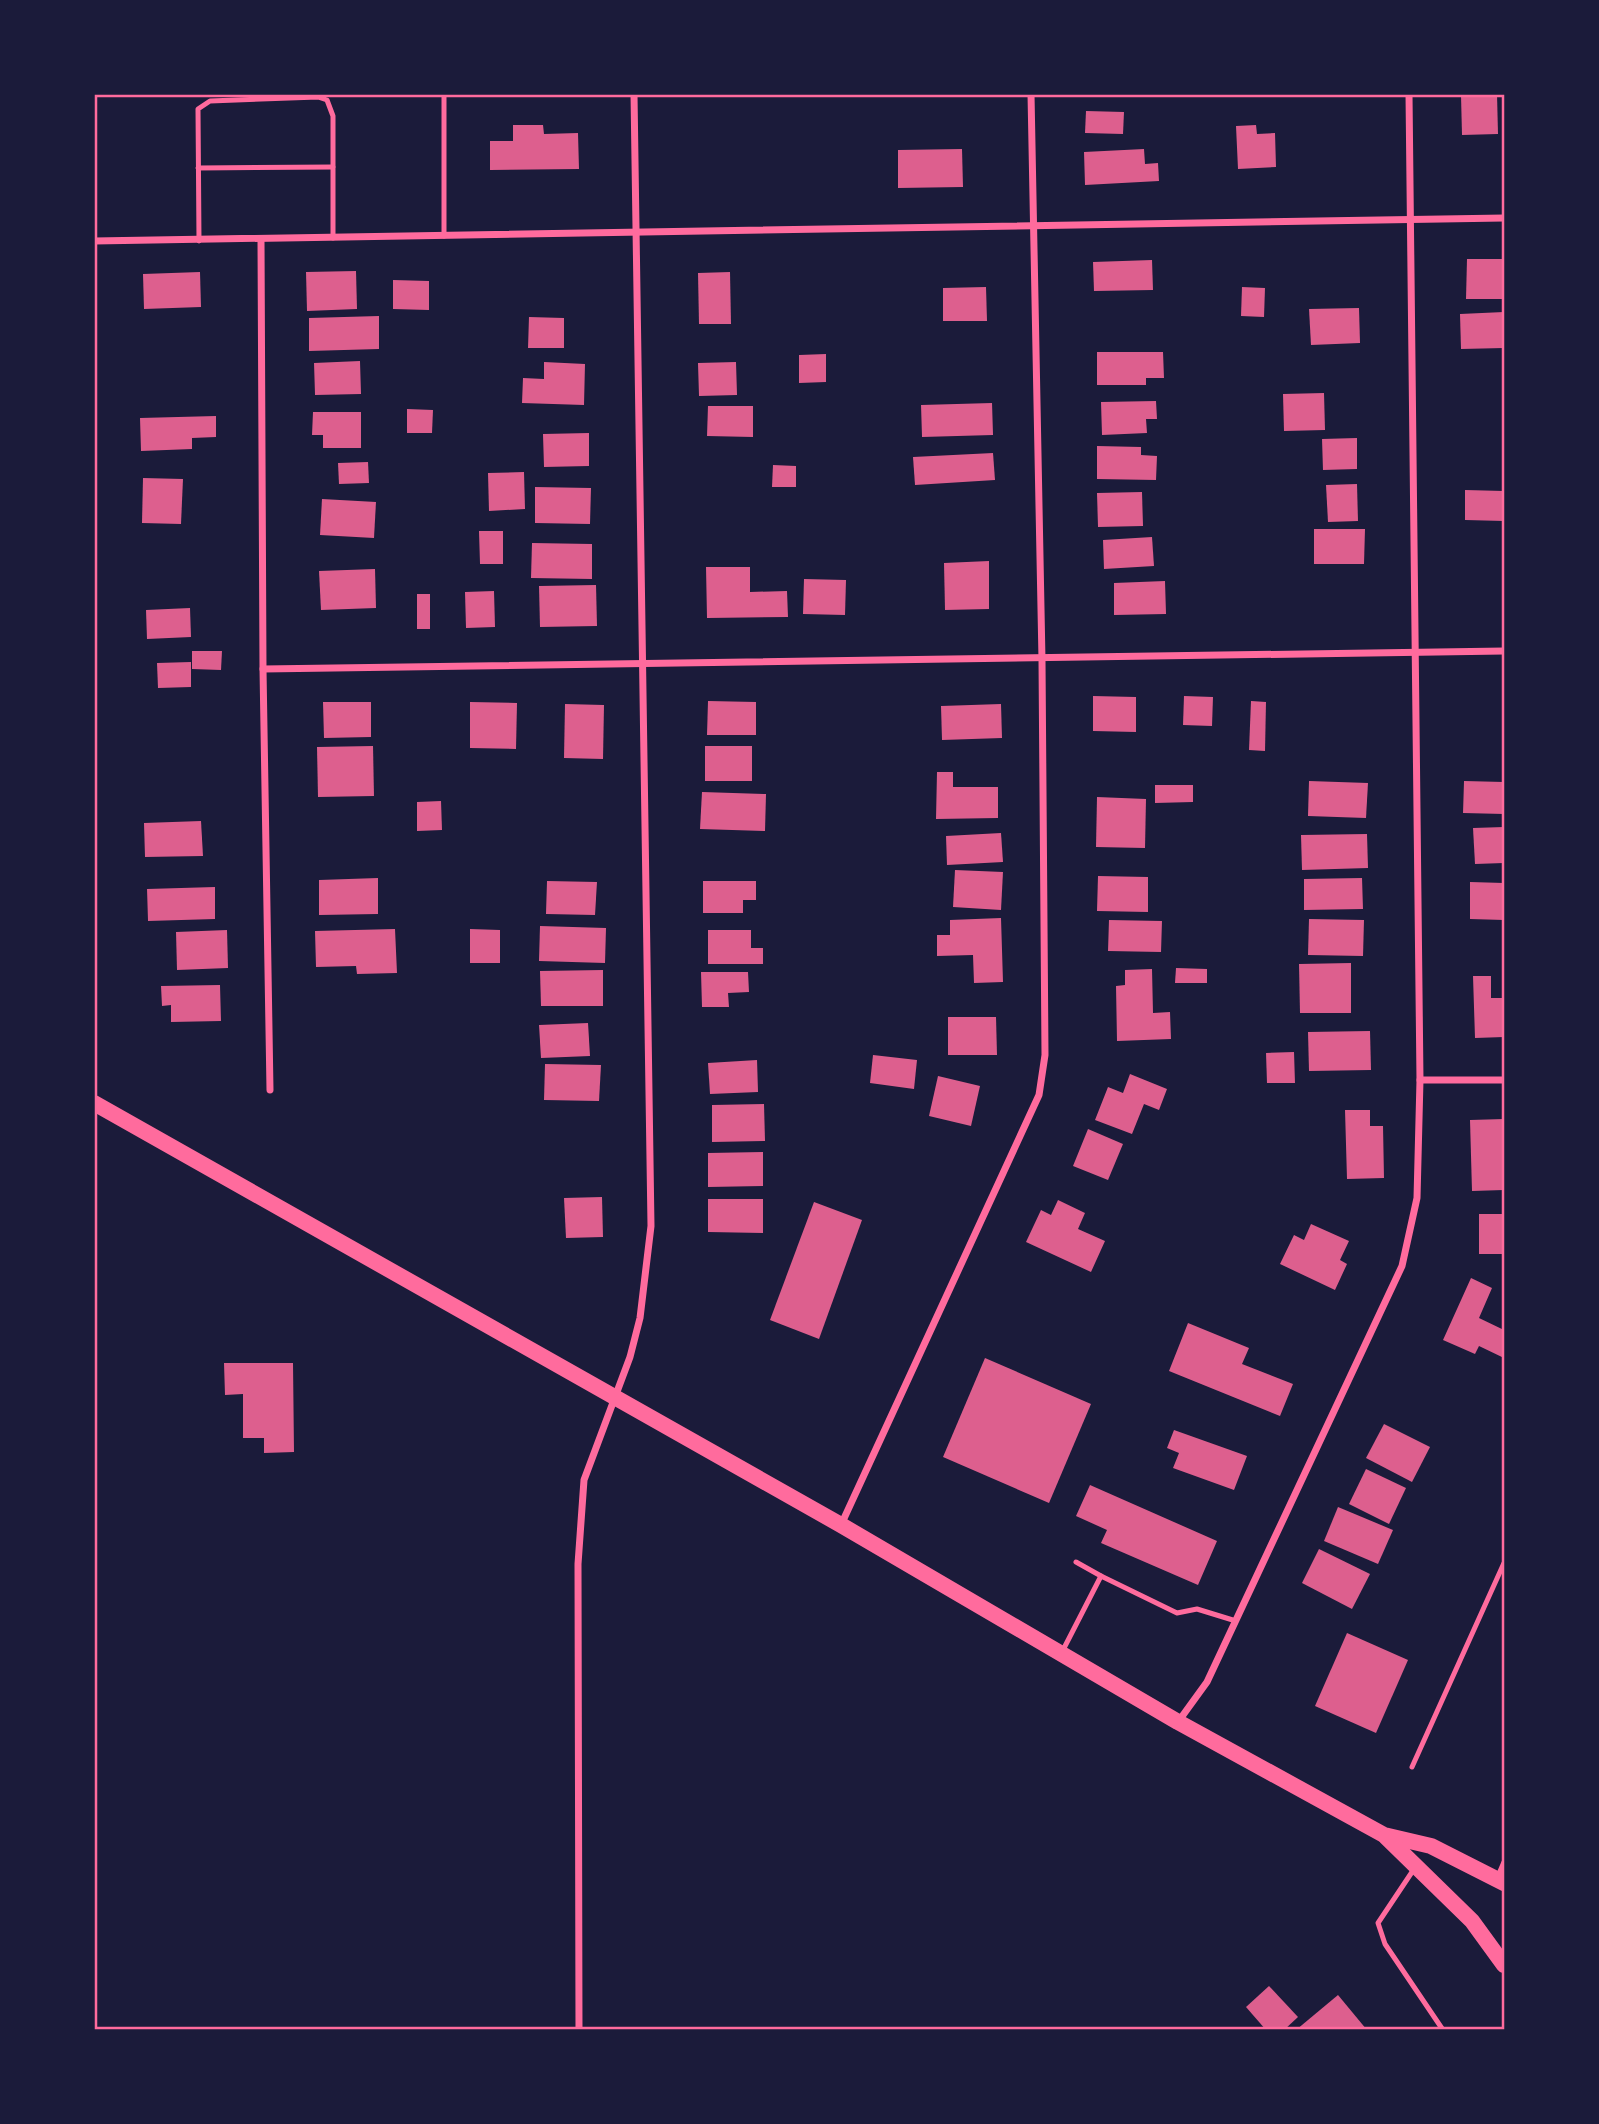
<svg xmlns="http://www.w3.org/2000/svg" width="1599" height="2124" viewBox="0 0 1599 2124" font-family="'Alegreya Sans',sans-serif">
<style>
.building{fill:#dd5f8e}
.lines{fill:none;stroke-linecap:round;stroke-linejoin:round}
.service{stroke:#ff6b9d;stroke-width:5}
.minor{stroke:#ff6b9d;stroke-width:7}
.primary{stroke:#ff6b9d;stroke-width:16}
.neatline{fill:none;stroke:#ff6b9d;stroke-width:2.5}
</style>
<rect width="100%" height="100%" fill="#1b1b3a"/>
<!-- building -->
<g class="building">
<polygon points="1497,94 1498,134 1462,135 1461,95"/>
<polygon points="1086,111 1124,112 1123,134 1085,133"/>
<polygon points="513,125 543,125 544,134 578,133 579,169 490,170 490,141 513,141"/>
<polygon points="1256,125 1257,134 1275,133 1276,167 1238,169 1236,126"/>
<polygon points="962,149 963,187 898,188 898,150"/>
<polygon points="1144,149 1145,164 1158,163 1159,181 1085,185 1084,152"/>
<polygon points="1467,259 1504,259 1504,299 1466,299"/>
<polygon points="1152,260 1153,290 1094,291 1093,262"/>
<polygon points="356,271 357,309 307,311 306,272"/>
<polygon points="200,272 201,307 144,309 143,274"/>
<polygon points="730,272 731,324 699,324 698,273"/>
<polygon points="393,280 429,281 429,310 393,309"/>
<polygon points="986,287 987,321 943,321 943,288"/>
<polygon points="1242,287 1265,288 1264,317 1241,316"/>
<polygon points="1359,308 1360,343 1311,345 1309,309"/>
<polygon points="1504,312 1504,348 1461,349 1460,314"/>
<polygon points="379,316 379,349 309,351 309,318"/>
<polygon points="529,317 564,318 564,348 528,348"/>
<polygon points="1097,352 1163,352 1164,378 1146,378 1146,385 1097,385"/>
<polygon points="826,354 826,382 799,383 799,355"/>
<polygon points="360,361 361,394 315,395 314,363"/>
<polygon points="544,362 585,364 584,405 522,403 523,378 544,379"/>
<polygon points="736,362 737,395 699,396 698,363"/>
<polygon points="1324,393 1325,430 1284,431 1283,394"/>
<polygon points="1156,401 1157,419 1146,419 1147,433 1102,435 1101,402"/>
<polygon points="992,403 993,435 922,437 921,405"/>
<polygon points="708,406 753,406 753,437 707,436"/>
<polygon points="407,409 433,410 432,433 407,433"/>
<polygon points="313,412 361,412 361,448 323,448 323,435 312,435"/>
<polygon points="216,416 216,437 192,438 192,449 141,451 140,418"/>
<polygon points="589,433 589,466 544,467 543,434"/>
<polygon points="1357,438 1357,469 1323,470 1322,439"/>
<polygon points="1097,446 1141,447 1141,455 1157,456 1156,480 1097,479"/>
<polygon points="993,453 995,480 915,485 913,457"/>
<polygon points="368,462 369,483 339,484 338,463"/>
<polygon points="773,465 796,466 796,487 772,487"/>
<polygon points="524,472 525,509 489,511 488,473"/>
<polygon points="143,478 183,479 181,524 142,523"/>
<polygon points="1357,484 1358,521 1328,522 1326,485"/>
<polygon points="535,487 591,488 590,524 535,523"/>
<polygon points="1465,490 1504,491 1504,521 1465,520"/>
<polygon points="1142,492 1143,526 1098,527 1097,493"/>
<polygon points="322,499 376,502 374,538 320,535"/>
<polygon points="1314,529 1365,529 1364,564 1314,564"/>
<polygon points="479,531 503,531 503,564 480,564"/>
<polygon points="1152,537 1154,566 1104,569 1103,540"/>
<polygon points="532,543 592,544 592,579 531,578"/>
<polygon points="989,561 989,609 945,610 944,563"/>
<polygon points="706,567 750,567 750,592 787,591 788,617 707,618"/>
<polygon points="375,569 376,608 321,610 319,571"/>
<polygon points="804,579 846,580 845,615 803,614"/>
<polygon points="1165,581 1166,614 1114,615 1114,583"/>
<polygon points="596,585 597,626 540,627 539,586"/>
<polygon points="494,591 495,627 466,628 465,592"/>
<rect x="417" y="594" width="13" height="35"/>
<polygon points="190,608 191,637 147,639 146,610"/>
<polygon points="192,651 222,651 221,670 192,669"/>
<polygon points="191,662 191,687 158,688 157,663"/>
<polygon points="1093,696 1136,697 1136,732 1093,731"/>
<polygon points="1184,696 1213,697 1212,726 1183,725"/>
<polygon points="708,701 756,702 756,735 707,735"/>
<polygon points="1251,701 1266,702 1265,751 1249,750"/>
<polygon points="323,702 371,702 371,737 324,738"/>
<polygon points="470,702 517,703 516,749 470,748"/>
<polygon points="565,704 604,705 603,759 564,758"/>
<polygon points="1001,704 1002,738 942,740 941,706"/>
<polygon points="373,746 374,796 318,797 317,747"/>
<rect x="705" y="746" width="47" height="35"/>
<polygon points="937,772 953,772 953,787 998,787 998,818 936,819"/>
<polygon points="1309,781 1368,783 1366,818 1308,816"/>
<polygon points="1464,781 1504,782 1504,814 1463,813"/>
<polygon points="1155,785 1193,785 1193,802 1155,803"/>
<polygon points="702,792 766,794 765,831 700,829"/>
<polygon points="1097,797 1146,799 1145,848 1096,847"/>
<polygon points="441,801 442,830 417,831 417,802"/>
<polygon points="201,821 203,856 145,857 144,823"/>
<polygon points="1504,827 1504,863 1475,864 1473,828"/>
<polygon points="1001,833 1003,862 947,865 946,836"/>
<polygon points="1367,834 1368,868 1302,870 1301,835"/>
<polygon points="955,870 1003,872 1001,910 953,907"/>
<polygon points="1098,876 1148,877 1148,912 1097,911"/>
<polygon points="378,878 378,914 319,915 319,880"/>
<polygon points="1362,878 1363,909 1304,910 1304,879"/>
<polygon points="547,881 597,882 595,915 546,914"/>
<polygon points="703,881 756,881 756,900 743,900 743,913 703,913"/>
<polygon points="1470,882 1504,883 1504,920 1470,919"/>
<polygon points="215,887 215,919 148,921 147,889"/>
<polygon points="1001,918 1003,982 974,983 973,955 937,956 937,935 950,935 950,920"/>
<polygon points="1309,919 1364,920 1363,956 1308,955"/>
<polygon points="1109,920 1162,921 1161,952 1108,951"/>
<polygon points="540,926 606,928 605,963 539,961"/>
<polygon points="395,929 397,973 357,974 356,966 316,967 315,931"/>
<polygon points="470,929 500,930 500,963 470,963"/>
<polygon points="227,930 228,968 177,970 176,932"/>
<polygon points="708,930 751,930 751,948 763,948 763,964 708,964"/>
<polygon points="1351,963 1351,1013 1300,1013 1299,964"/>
<polygon points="1176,968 1207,969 1207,983 1175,983"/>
<polygon points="1152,969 1153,1013 1170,1012 1171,1039 1117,1041 1116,986 1125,985 1125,970"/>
<polygon points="603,970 603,1006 541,1006 540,971"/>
<polygon points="701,972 748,972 749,992 728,993 729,1007 702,1007"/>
<polygon points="1473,976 1491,976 1491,998 1504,998 1504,1037 1475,1038"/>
<polygon points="220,985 221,1021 171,1022 171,1005 162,1006 161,986"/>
<polygon points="948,1017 996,1017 997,1055 948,1055"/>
<polygon points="588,1023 590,1056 541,1058 539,1025"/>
<polygon points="1370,1031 1371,1070 1309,1071 1308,1032"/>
<polygon points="1294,1052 1295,1083 1267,1083 1266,1053"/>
<polygon points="873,1055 917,1060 914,1089 870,1083"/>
<polygon points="757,1060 758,1092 710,1094 708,1063"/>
<polygon points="545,1064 601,1065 599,1101 544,1100"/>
<polygon points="1130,1074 1167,1089 1159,1110 1144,1104 1132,1134 1095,1120 1108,1087 1123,1093"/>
<polygon points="938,1076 980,1086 971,1126 929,1116"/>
<polygon points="764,1104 765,1141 712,1142 712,1105"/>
<polygon points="1345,1110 1370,1110 1370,1126 1383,1126 1384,1178 1347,1179"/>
<polygon points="1504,1119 1504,1190 1472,1191 1470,1120"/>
<polygon points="1088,1129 1123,1144 1108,1180 1073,1166"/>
<polygon points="763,1152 763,1186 708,1187 708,1153"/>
<polygon points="602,1197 603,1237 566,1238 564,1198"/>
<polygon points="708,1199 763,1199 763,1233 708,1232"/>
<polygon points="1058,1200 1085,1213 1078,1229 1105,1241 1091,1272 1026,1242 1041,1210 1051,1215"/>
<polygon points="814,1202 862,1220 819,1339 770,1320"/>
<rect x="1479" y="1214" width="25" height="40"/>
<polygon points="1311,1224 1349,1241 1340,1260 1347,1264 1335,1290 1280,1264 1294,1235 1304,1240"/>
<polygon points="1471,1278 1492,1288 1479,1318 1504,1330 1504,1358 1479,1346 1475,1354 1443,1340"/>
<polygon points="1188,1323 1249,1348 1242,1364 1293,1384 1280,1416 1169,1371"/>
<polygon points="985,1358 1091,1404 1049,1503 943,1457"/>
<polygon points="224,1363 293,1363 294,1452 264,1453 264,1438 243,1438 243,1394 225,1395"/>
<polygon points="1384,1424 1430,1447 1412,1482 1366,1458"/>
<polygon points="1174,1430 1247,1456 1234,1490 1173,1468 1179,1453 1167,1448"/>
<polygon points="1366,1469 1406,1488 1389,1524 1349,1504"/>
<polygon points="1090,1485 1217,1541 1198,1585 1101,1543 1107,1530 1076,1516"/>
<polygon points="1338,1507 1393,1530 1378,1564 1324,1541"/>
<polygon points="1319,1549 1370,1574 1352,1609 1302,1583"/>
<polygon points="1347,1633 1408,1660 1376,1733 1315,1706"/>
<polygon points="1269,1986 1298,2017 1284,2030 1266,2030 1246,2007"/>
<polygon points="1338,1995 1367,2030 1296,2030"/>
</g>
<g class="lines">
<!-- service -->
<g class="service">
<polyline points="444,94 444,236"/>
<polyline points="198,168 333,167"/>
<polyline points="199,241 198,109 210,101 318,97 327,100 333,116 333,238"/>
<polyline points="1076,1562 1101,1576"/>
<polyline points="1062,1652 1101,1576 1177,1613 1197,1609 1236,1621"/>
<polyline points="1412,1767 1504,1563"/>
<polyline points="1414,1869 1378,1923 1385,1944 1443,2030"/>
<polyline points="1498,1876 1504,1862"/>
</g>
<!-- minor -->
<g class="minor">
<polyline points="261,240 263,669 270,1090"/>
<polyline points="94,241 1504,218"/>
<polyline points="263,669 1504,651"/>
<polyline points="1420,1080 1504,1080"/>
<polyline points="841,1525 1039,1095 1045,1055 1042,660 1031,94"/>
<polyline points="1178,1722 1207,1682 1402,1266 1417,1198 1420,1080 1409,94"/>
<polyline points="579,2030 578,1564 584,1480 630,1357 640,1318 651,1226 634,94"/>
</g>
<!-- primary -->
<g class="primary">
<polyline points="94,1103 841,1525 1178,1722 1384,1835 1431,1846 1504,1883"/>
<polyline points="1386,1837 1472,1921 1504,1965"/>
</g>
</g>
<!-- border -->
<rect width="1599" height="2124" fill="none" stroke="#1b1b3a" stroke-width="192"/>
<rect x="96" y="96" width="1407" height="1932" class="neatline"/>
</svg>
